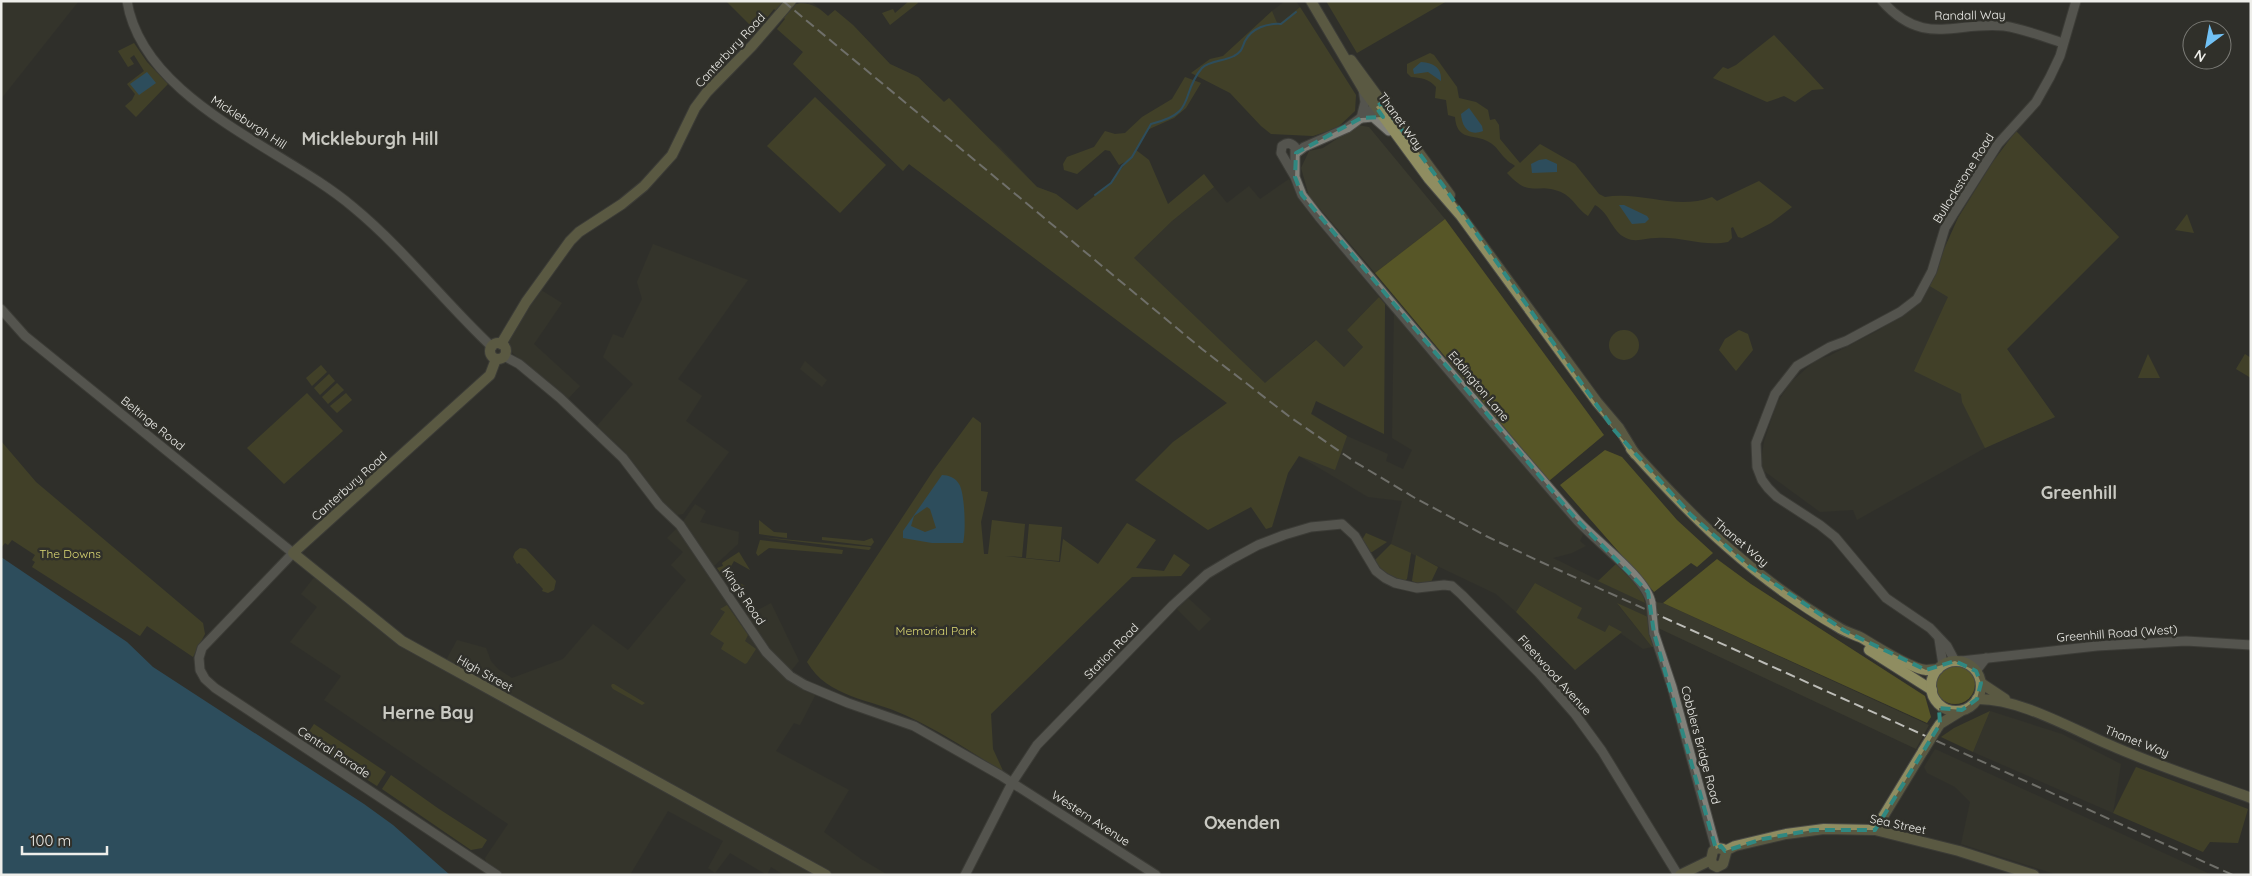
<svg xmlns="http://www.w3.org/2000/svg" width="2252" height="876" viewBox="0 0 2252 876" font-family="Quicksand,sans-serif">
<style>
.built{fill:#3a3a2e}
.green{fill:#575627}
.water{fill:#2c719a;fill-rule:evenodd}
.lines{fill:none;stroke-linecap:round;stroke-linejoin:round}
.stream{stroke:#2c719a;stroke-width:2}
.minor-casing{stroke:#4b4b47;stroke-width:11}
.major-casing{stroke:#4b4b47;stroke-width:12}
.minor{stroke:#81817a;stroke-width:9}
.major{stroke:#8f8d61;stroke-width:10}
.rail{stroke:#bcbcb7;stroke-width:2;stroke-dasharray:10 5;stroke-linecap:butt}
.minor-bridge-casing{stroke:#4b4b47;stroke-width:11;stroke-linecap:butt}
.major-bridge-casing{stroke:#4b4b47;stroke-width:12;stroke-linecap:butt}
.minor-bridge{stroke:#81817a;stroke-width:9}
.major-bridge{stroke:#8f8d61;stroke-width:10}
.marked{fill:none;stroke:#308881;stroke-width:4;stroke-dasharray:10 6;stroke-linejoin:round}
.labels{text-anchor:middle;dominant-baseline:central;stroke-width:5;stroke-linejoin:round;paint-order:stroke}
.street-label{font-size:12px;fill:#eeeeea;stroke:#30302a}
.park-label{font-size:12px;fill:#ddd974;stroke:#30302a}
.district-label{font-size:18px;font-weight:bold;fill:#c9c9c2;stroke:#30302a}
</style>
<rect width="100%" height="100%" fill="#30302a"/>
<!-- built -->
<g class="built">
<polygon points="1,1 78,2 1,99"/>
<polygon points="811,1 828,16 835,10 853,25 890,64 918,77 944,102 949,98 980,132 1000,147 1037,187 1056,194 1134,258 1172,221 1214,187 1227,203 1249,186 1260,199 1289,179 1309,213 1379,297 1347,330 1363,347 1344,367 1315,340 1265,384 1347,436 1388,454 1386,461 1403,469 1412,450 1392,438 1394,310 1581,531 1583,535 1580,541 1586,546 1572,553 1553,558 1645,603 1648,617 1618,605 1652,647 1643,649 1610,626 1605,632 1576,618 1581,608 1535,583 1516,612 1496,594 1391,544 1402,501 1368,497 1299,456 909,164 903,171 793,64 803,52 777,29"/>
<polygon points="1285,1 1296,1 1300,7 1278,26 1272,11"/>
<polygon points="1358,125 1369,127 1445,219 1375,273 1309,196 1301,168 1309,151 1323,148"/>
<polygon points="2016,131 2119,237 2007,349 2055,417 1985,448 1857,520 1853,510 1820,512 1764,471 1761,460 1764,442 1777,403 1791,382 1816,360 1829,356 1879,330 1897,317 1928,285 1958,218 1992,163"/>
<polygon points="653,244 748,280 678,379 702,396 686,421 729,452 683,514 677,515 660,499 623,450 597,426 633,384 603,357 613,334 623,338 642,299 637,282"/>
<polygon points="541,290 562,303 534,344 580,386 567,400 509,350 506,343 508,335"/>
<polygon points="805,361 827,380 822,387 800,369"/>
<polygon points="695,504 706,511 700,522 739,532 738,544 713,567 745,617 771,603 799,661 791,671 819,688 800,725 794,723 776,751 849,790 824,832 861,859 888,875 784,875 771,867 767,875 730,853 715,873 708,868 723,841 668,811 630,875 502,875 487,864 485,858 508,824 324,700 341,676 290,642 317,607 301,594 319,571 401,637 445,662 457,640 486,648 491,661 498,669 512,678 563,659 593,624 628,650 686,580 671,565 683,552 667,538 682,523"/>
<polygon points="1188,598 1211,619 1199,631 1177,609"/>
<polygon points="1655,602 1663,603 1929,725 1916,749 1658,628"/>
<polygon points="1990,711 2062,734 2121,764 2113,813 1973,752"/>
<polygon points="1935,749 2212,875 2058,875 1961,844 1970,802 1955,787 1927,773 1924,767"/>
</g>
<!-- green -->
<g class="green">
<path d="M726,1H788L793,5C807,0 818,7 828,16L835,10L853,25L890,64L918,77L944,102L949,98L1037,187L1056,194L1077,210L1111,183L1127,161L1119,165L1110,151L1105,150L1077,174L1064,170L1063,164L1067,157L1094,147L1105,131L1115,134L1125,133L1142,117L1172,99L1185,77L1201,83L1186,108L1174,118L1147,130L1136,150L1149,160L1168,204L1204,174L1214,187L1172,221L1134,258L1265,383L1316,340L1344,367L1363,347L1347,330L1379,297L1385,304L1384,434L1316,401L1311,414L1347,436L1335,470L1299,456L1288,473L1272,527L1266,529L1251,507L1208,530L1135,480L1173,442L1227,403L909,164L903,171L793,64L803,52L777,29L785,19L774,9L756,31Z"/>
<polygon points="909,1 917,1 918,3 890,25 882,13 893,9 895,13"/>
<polygon points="1326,1 1447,1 1357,53"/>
<polygon points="1300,7 1356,95 1355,111 1337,128 1313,136 1271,134 1261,126 1230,93 1191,73 1210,59 1223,56 1272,11 1278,25"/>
<polygon points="1774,35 1824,89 1812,90 1795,102 1784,96 1767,102 1713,78 1723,67 1728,69 1736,65"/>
<polygon points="134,43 147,62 168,84 136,117 125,106 132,100 135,94 127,84 144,71 134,55 130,58 134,64 128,67 118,51"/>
<path d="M1430,53L1434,55L1457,87L1459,98L1476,102L1488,110L1490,120L1495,119L1499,125L1500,139L1520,163L1540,144L1575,164L1599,194L1605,197C1642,191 1676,211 1712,197L1717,201L1759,181L1792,207L1771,223L1742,238L1738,237L1733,227L1731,228L1732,238L1728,242C1703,247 1681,236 1656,238C1645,238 1636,243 1626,238C1611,231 1610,213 1595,205L1588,216C1577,209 1573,197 1561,192C1535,181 1532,200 1507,173L1515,166C1512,163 1509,163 1506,159C1500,154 1497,146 1489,142C1474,133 1457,142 1455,117L1448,115L1446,100L1435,98L1436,87C1428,78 1421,78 1411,77L1407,73V64Z"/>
<polygon points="815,97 886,165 840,213 767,146"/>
<polygon points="2016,131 2119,237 2007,349 2055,417 1985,448 1962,402 1961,394 1914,371 1948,297 1928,285 1958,218 1992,163"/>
<polygon points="2187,214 2194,233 2175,230"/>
<polygon points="1445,219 1604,435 1549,481 1375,273"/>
<circle cx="1624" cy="345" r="15"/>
<polygon points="1739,330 1748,334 1753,350 1736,371 1719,350 1725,339"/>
<polygon points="2148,354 2160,378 2138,378"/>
<polygon points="2245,354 2251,358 2251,378 2236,369"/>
<polygon points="321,365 327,372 312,386 306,378"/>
<polygon points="329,374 335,381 320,395 314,388"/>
<polygon points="337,383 344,390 328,404 322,397"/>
<polygon points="307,393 343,431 284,484 247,448"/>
<polygon points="346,393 352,400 337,413 330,406"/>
<path d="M973,417L981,423V491L988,492L981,522L984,554H988L992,520L1025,524L1022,557L1005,556L1060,562L1063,539L1098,564L1127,523L1156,540L1136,568L1164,571L1174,554L1190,565L1181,576L1132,577L991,714L993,749L1004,773C972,752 940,731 905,715C871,699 828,698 807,662L933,471Z"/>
<polygon points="1,441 36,482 203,623 205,634 193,657 147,626 140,636 32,567 35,562 32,560 35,555 12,540 8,545 5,543 1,548"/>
<polygon points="1605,450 1622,457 1677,520 1713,553 1697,567 1691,563 1654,592 1560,485"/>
<polygon points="759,520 774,532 787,533 787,538 759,534"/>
<polygon points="1029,524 1062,527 1059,561 1026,558"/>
<polygon points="1366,533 1387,542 1372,552 1368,552 1362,540"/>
<polygon points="759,537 870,547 871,548 869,550"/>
<polygon points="822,537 864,541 872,538 874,542 871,546 822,540"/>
<polygon points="760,540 843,550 842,554 769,548 758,556 756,553"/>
<polygon points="1391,544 1411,553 1407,579 1404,581 1388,575 1376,564 1375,560"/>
<polygon points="520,548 526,549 556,581 554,590 548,593 542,591 543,589 519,563 517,564 513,557 515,552"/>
<polygon points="739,552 750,570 734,561 726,575 745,586 734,591 717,568 723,566 722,563"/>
<polygon points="1416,555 1438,567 1431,582 1417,583 1412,581"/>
<polygon points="1717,559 1751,584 1925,696 1931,717 1927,723 1663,603"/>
<polygon points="1616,564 1642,589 1645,603 1598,581"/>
<polygon points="1535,583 1582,608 1577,618 1605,632 1609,625 1622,632 1575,670 1516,612"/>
<polygon points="1617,603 1648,617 1656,646 1652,647"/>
<polygon points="727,605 748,635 745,641 756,649 747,663 745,664 721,649 724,643 710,634 725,612 720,609"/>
<circle cx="1955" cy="684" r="20"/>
<polygon points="612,684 614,684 645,703 642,705 613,689 611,686"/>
<polygon points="1990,711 1973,752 1941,737 1954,728"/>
<polygon points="314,724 386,772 377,786 304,739"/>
<polygon points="2136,767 2248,809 2238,843 2210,842 2203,852 2113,813"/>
<polygon points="391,775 439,809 487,840 482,848 471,850 382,789"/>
</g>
<!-- water -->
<g class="water">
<path d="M1421,62C1434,63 1442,68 1441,81L1428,72L1414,74L1413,69Z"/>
<polygon points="147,72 156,83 139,95 130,84"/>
<path d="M1469,108L1482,126L1483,131C1468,137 1462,126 1461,114Z"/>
<polygon points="1546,159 1557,164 1557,172 1532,173 1531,164 1539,160"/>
<polygon points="1619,205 1624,205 1647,216 1649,219 1645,223 1632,224"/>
<path d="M942,475C948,475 956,478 959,484C965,493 966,533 963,543H932L903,538V531ZM927,507L930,509L936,528L925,532L911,526L914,516Z"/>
<polygon points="1,557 127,642 153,667 364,804 393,825 450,875 1,875"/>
</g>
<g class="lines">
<!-- stream -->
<path class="stream" d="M1095,195L1111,183L1122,166L1132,157L1151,124C1198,113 1179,95 1202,68C1208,61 1225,61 1234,56C1242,52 1242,48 1245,41C1252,28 1267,23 1281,24L1296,12"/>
<defs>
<g id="minor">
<path d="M127,1C143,101 284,148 353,207C404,249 444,302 492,347"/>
<path d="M1882,1C1924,48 1955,21 2004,26C2024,29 2044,37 2063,43"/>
<polyline points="1361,118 1365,102 1363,89"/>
<polyline points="1362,118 1373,117 1389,131"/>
<polyline points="1296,153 1304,147 1347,128 1381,103"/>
<path d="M1295,177L1281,153L1282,146C1287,142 1291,143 1295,147V177L1302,195L1319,217C1404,318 1489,419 1576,519C1594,540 1647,578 1651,603"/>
<polyline points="1,309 25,336 293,553 202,648 199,658 200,670 205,679 215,688 497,875"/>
<polyline points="504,356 519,364 560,398 623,458 659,505 680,525 766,652 790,676 805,685 848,703 914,726 1000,775 1156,875"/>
<polyline points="1654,633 1672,687 1716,849"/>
<polyline points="1939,639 1943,665"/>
<polyline points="1955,661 1947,646 1930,628 1886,598 1835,537 1820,525 1777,497 1768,488 1762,480 1757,467 1756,443 1775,394 1797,366 1830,347 1846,341 1900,312 1917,299 1932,271 1945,228 1954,213 1998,144 2036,102 2050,77 2060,56 2076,1"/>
<polyline points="1961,661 2097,646 2186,641 2251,645"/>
<polyline points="1976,671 1986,658"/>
<polyline points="965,875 1012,783 1037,745 1173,605 1207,574 1232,559 1258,545 1284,535 1311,527 1342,524 1355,536 1376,571 1385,578 1395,583 1417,588 1444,585 1452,586 1462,595 1539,673 1575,714 1602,751 1678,875"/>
</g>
<g id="major">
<polyline points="1311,1 1363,89 1429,179 1461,216 1597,402 1619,428 1635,454"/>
<polyline points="1351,60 1450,195"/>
<circle cx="498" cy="351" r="8"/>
<polyline points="501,344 526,302 570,241 579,232 622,204 644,186 672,155 695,108 707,92 752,46 791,1"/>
<polyline points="496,359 490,375 293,553 402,641 826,875"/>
<path d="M1631,449C1695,521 1754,578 1838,627C1845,632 1854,634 1862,638C1875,646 1913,669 1926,670C1930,670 1934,669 1938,669"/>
<polyline points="1869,650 1932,690"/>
<circle cx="1956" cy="686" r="25"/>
<polyline points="1981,683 2005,699"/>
<path d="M1977,699C2019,698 2072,729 2110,745C2155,765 2205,781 2251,798"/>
<polyline points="1936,730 1940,724 1961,711"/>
<polyline points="1875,830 1923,751"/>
<polygon points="1717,848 1723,849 1726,853 1723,864 1717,867 1713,865 1711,860 1713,851"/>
<polyline points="1725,851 1735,846 1786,834 1824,829 1875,830 1959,851 2034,875"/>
<polyline points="1680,875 1711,860"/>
</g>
</defs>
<!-- minor casing -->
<use href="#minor" class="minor-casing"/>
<!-- major casing -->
<use href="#major" class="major-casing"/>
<!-- minor -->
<use href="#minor" class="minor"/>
<!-- major -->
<use href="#major" class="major"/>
<!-- rail -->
<polyline class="rail" points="783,1 1202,349 1290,417 1355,462 1415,498 1486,536 1541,562 2233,875"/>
<defs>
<polyline id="minor-bridge" points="1651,603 1654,633"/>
<polyline id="major-bridge" points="1923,751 1936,730"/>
</defs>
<!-- minor-bridge casing -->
<use href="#minor-bridge" class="minor-bridge-casing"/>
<!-- major-bridge casing -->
<use href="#major-bridge" class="major-bridge-casing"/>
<!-- minor-bridge -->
<use href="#minor-bridge" class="minor-bridge"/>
<!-- major-bridge -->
<use href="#major-bridge" class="major-bridge"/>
</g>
<!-- marked area -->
<path d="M0 0H2252V876H0ZM1382,103L1442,184L1615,431L1691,515L1750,567L1845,631L1926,670L1955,661L1976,671L1981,683L1977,699L1962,710L1939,708L1940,724L1875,830H1813L1763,839L1725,851L1721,846L1716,849L1654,633L1648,592L1576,519L1302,195L1295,177L1296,153L1361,118L1383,117L1376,107Z" fill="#30302a" fill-opacity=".55" fill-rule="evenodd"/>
<path class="marked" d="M1382,103L1442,184L1615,431L1691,515L1750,567L1845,631L1926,670L1955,661L1976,671L1981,683L1977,699L1962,710L1939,708L1940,724L1875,830H1813L1763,839L1725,851L1721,846L1716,849L1654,633L1648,592L1576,519L1302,195L1295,177L1296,153L1361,118L1383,117L1376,107Z"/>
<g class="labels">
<!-- street labels -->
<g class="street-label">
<text transform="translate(1970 15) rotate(-1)">Randall Way</text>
<text transform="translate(730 50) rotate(-47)">Canterbury Road</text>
<text transform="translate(1401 121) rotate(54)">Thanet Way</text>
<text transform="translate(249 122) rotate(33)">Mickleburgh Hill</text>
<text transform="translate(1963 178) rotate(-58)">Bullockstone Road</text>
<text transform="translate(1479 386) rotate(50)">Eddington Lane</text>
<text transform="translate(153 423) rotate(39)">Beltinge Road</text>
<text transform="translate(349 486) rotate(-42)">Canterbury Road</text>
<text transform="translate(1741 542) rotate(40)">Thanet Way</text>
<text transform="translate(744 596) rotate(56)">King's Road</text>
<text transform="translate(2117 633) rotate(-4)">Greenhill Road (West)</text>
<text transform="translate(1111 651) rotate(-46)">Station Road</text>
<text transform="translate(485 673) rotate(29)">High Street</text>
<text transform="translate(1555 675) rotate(48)">Fleetwood Avenue</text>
<text transform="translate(2137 741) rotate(21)">Thanet Way</text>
<text transform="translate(1701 745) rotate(75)">Cobblers Bridge Road</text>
<text transform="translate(334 752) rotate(33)">Central Parade</text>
<text transform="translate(1091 818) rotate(33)">Western Avenue</text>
<text transform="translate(1898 824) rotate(12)">Sea Street</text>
</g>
<!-- park labels -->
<g class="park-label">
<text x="70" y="553">The Downs</text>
<text x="936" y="630">Memorial Park</text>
</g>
<!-- district labels -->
<g class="district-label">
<text x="370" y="138">Mickleburgh Hill</text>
<text x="2079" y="492">Greenhill</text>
<text x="428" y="712">Herne Bay</text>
<text x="1242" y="822">Oxenden</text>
</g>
</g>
<!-- border -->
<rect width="2252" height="876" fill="none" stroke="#eeeeea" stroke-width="5"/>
<!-- north arrow -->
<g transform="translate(2207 45) rotate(212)"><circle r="24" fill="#30302a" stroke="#7c7c77"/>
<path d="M0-4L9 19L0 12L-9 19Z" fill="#71c1f5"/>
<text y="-8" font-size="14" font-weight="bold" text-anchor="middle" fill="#eeeeea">N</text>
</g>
<!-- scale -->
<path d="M22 846v8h85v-8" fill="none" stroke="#eeeeea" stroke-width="2.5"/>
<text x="30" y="846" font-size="15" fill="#eeeeea" stroke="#30302a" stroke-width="4" paint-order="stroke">100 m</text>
</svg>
